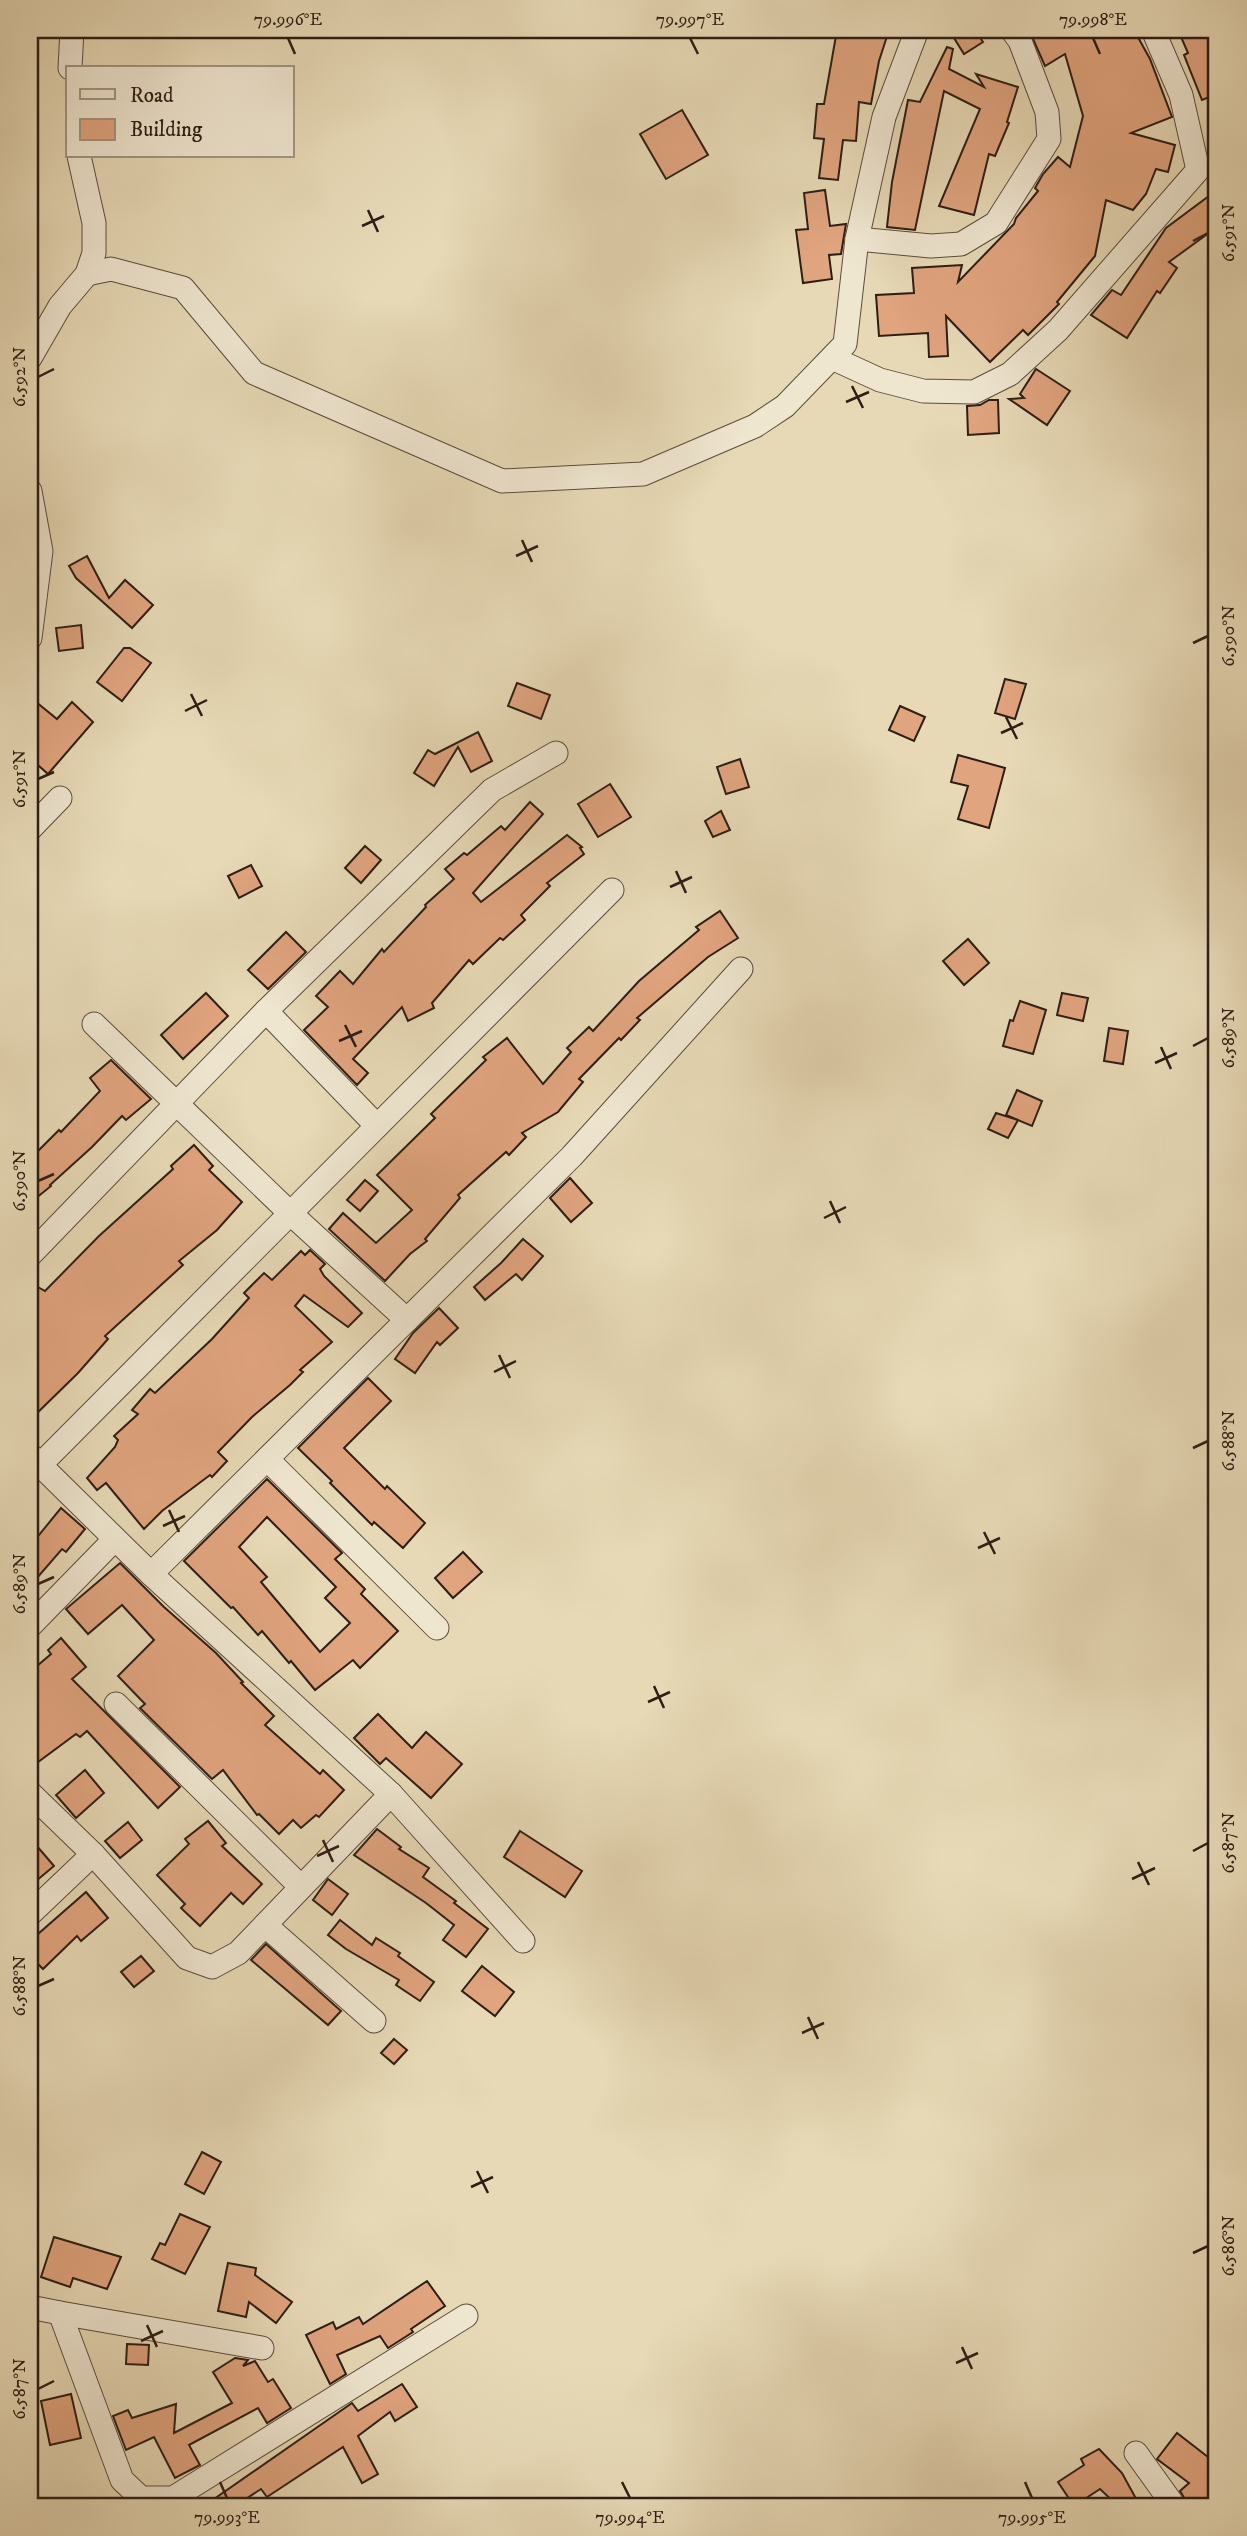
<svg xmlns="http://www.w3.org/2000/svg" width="1247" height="2536" viewBox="0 0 1247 2536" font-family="'IM FELL DW Pica',serif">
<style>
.building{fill:#e0a47e;stroke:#2e1d14;stroke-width:2;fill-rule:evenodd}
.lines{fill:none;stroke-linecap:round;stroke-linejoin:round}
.street-casing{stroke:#5c4c3c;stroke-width:25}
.street{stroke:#efe6d0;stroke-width:23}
.ticks{fill:none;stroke:#2e1d14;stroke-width:2.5}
.neatline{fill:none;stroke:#2e1d14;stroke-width:2.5}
.ticks-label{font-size:18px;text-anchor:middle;fill:#2e1d14}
</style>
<rect width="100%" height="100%" fill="#e7d9b6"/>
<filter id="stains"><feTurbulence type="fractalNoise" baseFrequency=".00286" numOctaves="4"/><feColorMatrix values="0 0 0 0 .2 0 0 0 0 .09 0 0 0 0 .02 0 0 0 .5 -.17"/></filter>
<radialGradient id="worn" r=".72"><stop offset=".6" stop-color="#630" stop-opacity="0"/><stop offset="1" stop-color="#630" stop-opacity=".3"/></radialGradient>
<!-- building -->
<g class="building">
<polygon points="837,30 889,30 879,61 871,104 859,102 856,141 843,140 838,180 819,178 824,139 814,138 817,104 824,104"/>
<polygon points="967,30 975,30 983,42 964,54 954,38"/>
<polygon points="1029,30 1134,30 1150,59 1172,117 1131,133 1175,145 1168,172 1156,169 1146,194 1133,210 1106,200 1095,256 1057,302 1059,304 1028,335 1023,330 990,362 946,316 948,356 929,357 928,333 879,336 876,295 914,293 912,268 962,265 958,282 1014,224 1016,218 1038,191 1035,188 1043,174 1058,157 1070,167 1083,116 1065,54 1045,66"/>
<polygon points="1178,30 1217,30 1217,94 1202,100 1184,55 1188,53"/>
<polygon points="947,47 953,49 949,69 984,87 976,74 1018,87 1007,122 1009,123 995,156 989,154 974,215 939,206 980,109 944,91 915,230 887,227 892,182 908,100 920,102"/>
<polygon points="682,110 708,155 666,179 640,134"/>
<polygon points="825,190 830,226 846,224 841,254 829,255 832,279 803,283 796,230 808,229 804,193"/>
<polygon points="1217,190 1217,227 1169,262 1177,268 1160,293 1157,291 1127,338 1091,315 1112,290 1121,295 1166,228"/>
<polygon points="1036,369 1070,391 1047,425 1009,399 1024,398 1020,394"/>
<polygon points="989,400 998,400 999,433 968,435 967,406 980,405"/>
<polygon points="87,556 109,598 125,580 153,605 132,628 76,578 69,566"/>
<polygon points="81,625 83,648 59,651 56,628"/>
<polygon points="124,648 130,648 151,663 122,701 97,682"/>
<polygon points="1005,679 1026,684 1015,719 995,713"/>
<polygon points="517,683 550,695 541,719 508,706"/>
<polygon points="30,697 57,719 72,702 93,722 48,774 30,758"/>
<polygon points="900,706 925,717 914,741 889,730"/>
<polygon points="478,732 492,761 471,772 458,747 434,786 414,773 428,750 435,754"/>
<polygon points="958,755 1005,768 989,828 958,819 968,786 951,782"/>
<polygon points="740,759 749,787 726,794 717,767"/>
<polygon points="610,784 631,817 598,837 578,804"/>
<polygon points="530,802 543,814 473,893 481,902 567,835 582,847 580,848 584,854 547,883 550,886 521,915 525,920 503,940 500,938 473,964 469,960 432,1003 434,1008 408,1021 402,1007 353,1059 368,1073 357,1085 304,1030 328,1007 316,996 340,971 353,984 382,949 384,952 426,907 425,905 454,879 445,869 464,853 467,855 501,826 505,830"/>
<polygon points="721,811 730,830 713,837 705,821"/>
<polygon points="365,846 381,860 361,883 345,868"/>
<polygon points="251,865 262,886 239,898 228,876"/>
<polygon points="720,911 738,938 708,957 637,1018 640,1020 621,1040 619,1038 579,1079 583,1082 558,1112 522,1133 526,1137 509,1155 506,1152 458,1195 460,1198 425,1239 427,1241 410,1254 385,1281 329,1229 343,1213 376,1243 412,1210 377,1175 435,1118 431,1114 486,1060 483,1057 507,1038 543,1084 571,1052 567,1048 589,1027 593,1031 639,981 699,930 696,927"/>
<polygon points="286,932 306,952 268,989 248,970"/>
<polygon points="968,939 989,963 964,985 943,961"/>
<polygon points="206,993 228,1016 183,1059 161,1035"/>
<polygon points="1062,993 1088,998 1083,1021 1057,1015"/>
<polygon points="1020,1001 1046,1010 1033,1054 1003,1046 1010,1020 1013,1021"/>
<polygon points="1109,1028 1128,1031 1123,1064 1104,1061"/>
<polygon points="111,1060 151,1099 126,1120 122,1116 92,1147 50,1185 51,1186 30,1203 30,1159 59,1130 61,1132 100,1091 90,1078"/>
<polygon points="1017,1090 1042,1101 1032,1126 1006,1115"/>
<polygon points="996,1113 1018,1120 1008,1138 988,1129"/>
<polygon points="194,1145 213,1166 209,1170 242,1202 217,1230 179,1261 183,1265 105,1336 108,1339 78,1373 30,1420 30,1295 36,1286 45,1291 99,1236 173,1169 171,1166"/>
<polygon points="570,1178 592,1203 571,1222 550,1198"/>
<polygon points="365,1180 378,1191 360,1211 347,1200"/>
<polygon points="523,1239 543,1256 522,1280 516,1274 485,1300 474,1287 501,1263"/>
<polygon points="310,1250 325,1264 320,1269 324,1276 362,1313 348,1327 304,1295 295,1306 332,1342 300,1370 303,1372 290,1385 252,1417 218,1452 227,1461 212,1477 210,1475 162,1511 144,1529 106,1483 97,1490 87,1478 115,1447 118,1440 114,1436 138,1414 132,1410 150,1389 155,1393 212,1339 249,1298 244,1293 264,1273 272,1280 301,1251 305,1255"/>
<polygon points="439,1308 458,1328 440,1345 437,1342 415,1373 395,1359 413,1333"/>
<polygon points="368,1378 391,1401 344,1448 385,1489 387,1486 425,1523 403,1548 374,1522 372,1525 330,1483 332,1481 298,1448"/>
<path d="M267,1479L342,1553L335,1559L365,1589L361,1594L398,1631L360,1668L353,1660L315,1690L291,1661L289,1663L262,1631L258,1635L233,1607L231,1608L184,1561ZM267,1517L336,1587L325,1598L350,1623L320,1652L261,1582L267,1577L239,1547Z"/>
<polygon points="61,1508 85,1529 66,1552 62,1549 30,1586 30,1546"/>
<polygon points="463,1552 482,1572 453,1598 435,1578"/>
<polygon points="120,1563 164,1607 216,1653 243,1682 241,1683 274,1716 265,1725 320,1774 323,1770 344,1790 319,1817 316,1815 301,1828 293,1820 279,1834 259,1814 257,1815 223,1770 212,1779 140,1708 145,1704 118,1676 154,1640 122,1605 88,1634 66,1609"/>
<polygon points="61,1638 86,1667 72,1679 180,1787 158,1808 87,1731 80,1737 76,1734 30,1768 30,1672 51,1654 48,1650"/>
<polygon points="378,1714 412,1748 426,1732 462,1764 431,1798 386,1758 380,1764 354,1738"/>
<polygon points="85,1770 104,1793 76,1818 56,1795"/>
<polygon points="208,1821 226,1843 222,1846 262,1884 243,1904 231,1893 200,1926 181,1908 185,1904 157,1875 189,1844 185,1839"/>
<polygon points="128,1822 142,1840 120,1858 105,1841"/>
<polygon points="377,1829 401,1847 399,1849 429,1868 423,1877 456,1901 454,1903 488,1929 466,1957 443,1940 454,1925 426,1903 354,1855"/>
<polygon points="520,1831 582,1871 565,1897 504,1857"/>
<polygon points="30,1838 54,1866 30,1886"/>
<polygon points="328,1879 348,1894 332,1915 313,1900"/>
<polygon points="86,1892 108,1918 81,1941 77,1936 43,1969 30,1956 30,1941"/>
<polygon points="340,1920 372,1945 376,1938 400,1953 398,1956 434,1982 420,2001 396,1985 399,1980 346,1949 328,1935"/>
<polygon points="266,1944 341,2011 328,2025 251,1960"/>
<polygon points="141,1956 154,1971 134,1987 121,1972"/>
<polygon points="482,1966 514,1992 495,2016 462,1991"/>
<polygon points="394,2039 407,2050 394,2064 381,2053"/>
<polygon points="202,2152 221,2162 204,2194 185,2184"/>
<polygon points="180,2214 210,2227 185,2274 152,2259 160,2243 165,2245"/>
<polygon points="54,2237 121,2257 107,2289 73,2278 70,2287 41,2277"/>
<polygon points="228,2263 256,2268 255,2275 292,2302 276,2323 249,2302 246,2317 218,2311"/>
<polygon points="427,2281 445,2306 411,2329 413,2332 388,2348 380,2336 337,2355 346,2374 330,2384 306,2335 333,2322 336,2329 359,2317 363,2324"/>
<polygon points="127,2344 149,2345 148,2365 126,2364"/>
<polygon points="235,2358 248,2360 243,2366 255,2361 268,2382 273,2379 291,2408 267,2423 258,2408 189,2445 200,2465 175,2478 154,2437 126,2450 113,2416 128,2410 132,2418 176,2404 174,2433 232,2403 213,2372"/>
<polygon points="402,2384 417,2407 395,2421 390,2412 358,2436 378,2474 362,2483 343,2447 267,2497 261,2489 235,2506 204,2506 352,2403 358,2411"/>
<polygon points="71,2394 81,2438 50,2445 41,2401"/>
<polygon points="1177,2433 1217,2464 1217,2506 1189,2506 1180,2491 1189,2483 1157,2459"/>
<polygon points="1099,2449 1122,2473 1140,2506 1118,2506 1100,2489 1074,2506 1058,2482 1084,2465 1081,2459"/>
</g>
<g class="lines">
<defs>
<g id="street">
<polyline points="70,68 72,30"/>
<polyline points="857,239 931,246 961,244 996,223 1049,139 1047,112 1020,41 1012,30"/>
<polyline points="87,274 111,269 183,288 254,373 502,481 643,474 755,426 785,406 845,344 857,239 884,117 917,30"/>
<polyline points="30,358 60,306 87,274 94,253 94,223 79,156"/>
<polyline points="832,358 880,380 923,391 974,392 1010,374 1058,330 1198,170 1181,95 1153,30"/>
<polyline points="30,491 41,551 30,638"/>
<polyline points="30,829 60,798"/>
<polyline points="266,1011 377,1126"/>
<polyline points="94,1024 290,1213 407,1320"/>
<polyline points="30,1255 266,1011 492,790 556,753"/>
<polyline points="30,1455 151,1574 391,1794 523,1941"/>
<polyline points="267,1459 437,1628"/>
<polyline points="40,1465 612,890"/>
<polyline points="151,1574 572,1156 741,969"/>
<polyline points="30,1626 115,1539"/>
<polyline points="116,1704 301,1887"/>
<polyline points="30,1793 93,1854 187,1958 212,1967 238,1953 391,1794"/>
<polyline points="30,1914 93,1854"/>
<polyline points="265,1925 374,2021"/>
<polyline points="30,2307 60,2313 122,2480 141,2498 173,2498 466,2316"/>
<polyline points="60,2313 262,2348"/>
<polyline points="1136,2453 1174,2506"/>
</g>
</defs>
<!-- street casing -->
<use href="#street" class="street-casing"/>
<!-- street -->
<use href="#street" class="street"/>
</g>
<!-- ticks -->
<path class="ticks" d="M288,38L295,54M690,38L698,54M1093,38L1100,54M368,210L378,232M362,226L384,216M1193,241L1208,233M38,377L54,369M852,386L863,408M846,402L869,392M522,540L532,562M516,556L538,546M1193,643L1208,636M191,694L202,716M185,711L207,700M1006,717L1017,739M1001,733L1023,723M38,779L54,772M676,871L686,893M670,887L692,877M345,1025L356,1047M339,1041L362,1031M1193,1046L1208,1038M1161,1047L1171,1069M1155,1063L1177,1053M38,1181L54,1174M830,1201L840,1223M824,1218L846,1207M499,1355L510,1378M494,1372L516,1361M1193,1448L1208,1441M169,1510L179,1532M163,1526L185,1516M984,1532L995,1554M978,1548L1000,1538M38,1584L54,1577M654,1686L664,1708M648,1702L670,1692M323,1840L333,1862M1193,1851L1208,1843M317,1856L339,1846M1138,1862L1149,1885M1132,1879L1155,1868M38,1986L54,1979M808,2017L818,2039M802,2033L824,2023M477,2171L488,2193M471,2187L493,2177M1193,2253L1208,2246M147,2325L157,2347M141,2341L163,2331M962,2347L972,2369M956,2363L978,2353M38,2389L54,2381M220,2482L227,2498M622,2482L630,2498M1025,2482L1032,2498"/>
<!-- margin -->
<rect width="1247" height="2536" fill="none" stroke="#e7d9b6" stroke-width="77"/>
<!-- legend -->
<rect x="66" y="66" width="228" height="91" fill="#efe6d0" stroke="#a29685" stroke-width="2"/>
<rect x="80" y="89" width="35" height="10" fill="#efe6d0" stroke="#a29685" stroke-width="2"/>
<text x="130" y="102" font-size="21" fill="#2e1d14">Road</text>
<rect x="80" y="119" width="35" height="21" fill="#e0a47e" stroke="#a29685" stroke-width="2"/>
<text x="130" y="136" font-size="21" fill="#2e1d14">Building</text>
<rect x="38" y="38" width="1170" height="2460" class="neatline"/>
<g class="ticks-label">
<text x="288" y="25">79.996°E</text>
<text x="690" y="25">79.997°E</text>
<text x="1093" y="25">79.998°E</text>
<text transform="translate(1228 233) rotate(-90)" y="6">6.591°N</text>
<text transform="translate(19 377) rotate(-90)" y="6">6.592°N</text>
<text transform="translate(1228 636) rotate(-90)" y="6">6.590°N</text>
<text transform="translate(19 779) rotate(-90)" y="6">6.591°N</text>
<text transform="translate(1228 1038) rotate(-90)" y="6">6.589°N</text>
<text transform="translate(19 1181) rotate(-90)" y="6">6.590°N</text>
<text transform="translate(1228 1441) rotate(-90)" y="6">6.588°N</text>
<text transform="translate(19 1584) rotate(-90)" y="6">6.589°N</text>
<text transform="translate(1228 1843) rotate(-90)" y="6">6.587°N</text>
<text transform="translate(19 1986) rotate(-90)" y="6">6.588°N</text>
<text transform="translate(1228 2246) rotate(-90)" y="6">6.586°N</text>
<text transform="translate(19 2389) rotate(-90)" y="6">6.587°N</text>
<text x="227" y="2523">79.993°E</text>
<text x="630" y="2523">79.994°E</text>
<text x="1032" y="2523">79.995°E</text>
</g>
<rect width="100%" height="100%" filter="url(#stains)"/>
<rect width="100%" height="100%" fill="url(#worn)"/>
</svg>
